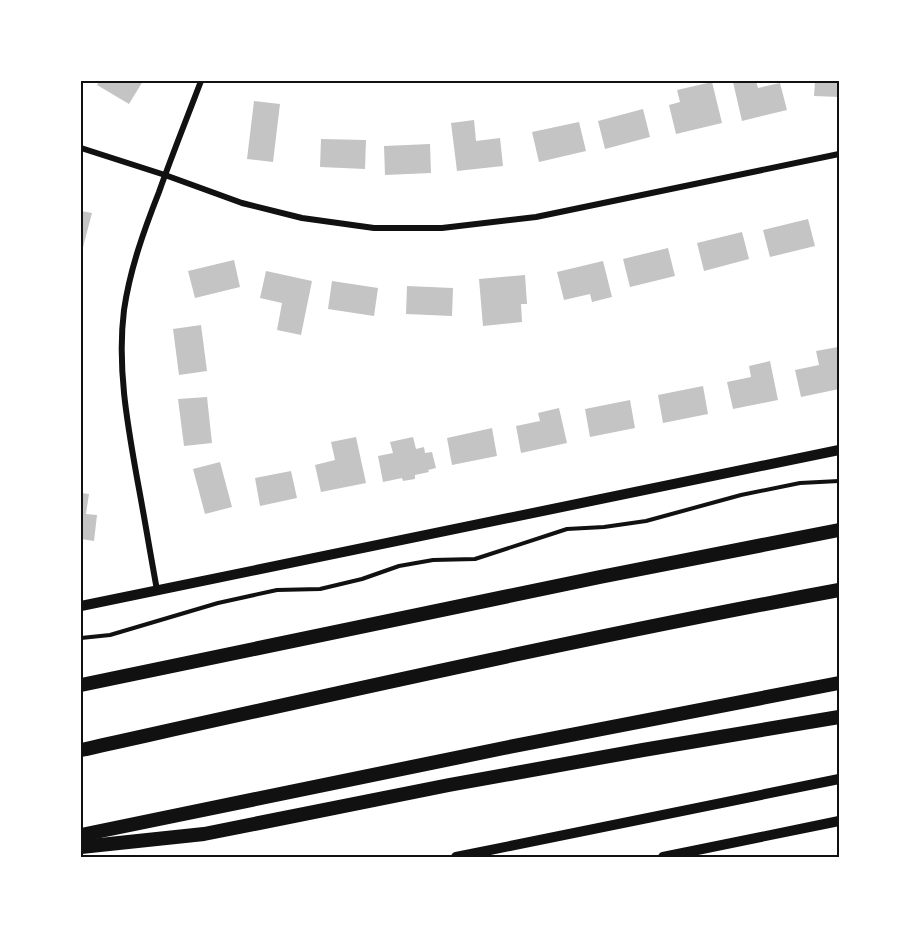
<svg xmlns="http://www.w3.org/2000/svg" width="920" height="938" viewBox="0 0 920 938" font-family="'Space Grotesk',sans-serif">
<style>
.building{fill:#c4c4c4}
.lines{fill:none;stroke-linecap:round;stroke-linejoin:round}
.path{stroke:#111;stroke-width:4}
.minor{stroke:#111;stroke-width:6}
.secondary{stroke:#111;stroke-width:10}
.motorway{stroke:#111;stroke-width:14}
.neatline{fill:none;stroke:#111;stroke-width:2}
</style>
<rect width="100%" height="100%" fill="#fff"/>
<!-- building -->
<g class="building">
<polygon points="99,81 143,81 129,104 97,85"/>
<polygon points="738,81 756,81 758,88 780,83 787,110 742,121 733,82"/>
<polygon points="815,81 839,81 839,97 814,96"/>
<polygon points="712,82 722,123 676,134 669,105 680,102 677,90"/>
<polygon points="254,101 280,104 273,162 247,159"/>
<polygon points="643,109 650,137 605,149 598,121"/>
<polygon points="474,120 476,141 500,138 503,166 457,171 451,123"/>
<polygon points="579,122 586,151 539,162 532,132"/>
<polygon points="321,139 366,140 365,169 320,167"/>
<polygon points="430,144 431,173 385,175 384,146"/>
<polygon points="81,211 92,213 82,251 81,251"/>
<polygon points="808,219 815,246 770,257 763,230"/>
<polygon points="742,232 749,259 704,271 697,243"/>
<polygon points="668,248 675,276 630,287 623,259"/>
<polygon points="234,260 240,287 195,298 188,271"/>
<polygon points="603,261 612,297 592,302 590,294 564,300 557,272"/>
<polygon points="266,271 312,281 301,335 277,330 282,303 260,298"/>
<polygon points="525,275 527,304 521,304 522,322 483,326 479,279"/>
<polygon points="332,281 378,288 374,316 328,309"/>
<polygon points="407,286 453,288 452,316 406,314"/>
<polygon points="201,325 207,371 179,375 173,329"/>
<polygon points="838,347 839,389 801,397 795,370 819,365 816,351"/>
<polygon points="770,361 778,400 733,409 727,382 751,377 749,366"/>
<polygon points="703,386 708,414 663,423 658,395"/>
<polygon points="207,397 212,443 184,446 178,399"/>
<polygon points="630,400 635,428 590,437 585,409"/>
<polygon points="559,408 567,443 521,453 516,426 540,421 538,413"/>
<polygon points="492,428 497,456 452,465 447,438"/>
<polygon points="356,437 366,483 321,492 315,465 335,460 331,442"/>
<polygon points="413,437 416,449 424,447 425,453 432,452 436,468 428,470 429,472 415,475 415,479 403,481 402,478 383,482 378,456 393,453 390,442"/>
<polygon points="220,462 232,507 205,514 193,469"/>
<polygon points="291,471 297,498 260,506 255,478"/>
<polygon points="81,493 89,494 86,514 97,515 94,541 81,539"/>
</g>
<g class="lines">
<!-- path -->
<polyline class="path" points="81,638 110,635 218,603 277,590 320,589 362,579 399,566 433,560 475,559 567,529 604,527 646,521 741,495 800,483 839,481"/>
<!-- minor -->
<g class="minor">
<polyline points="81,148 165,175 242,203 302,218 374,228 442,228 536,217 839,154"/>
<path d="M157,590C150,552 144,515 137,478C127,422 117,366 124,310C130,269 144,230 159,192C172,155 187,118 201,81"/>
</g>
<!-- secondary -->
<g class="secondary">
<polyline points="81,606 839,450"/>
<polyline points="456,857 839,779"/>
<polyline points="663,857 839,821"/>
</g>
<!-- motorway -->
<g class="motorway">
<polyline points="81,685 600,577 839,530"/>
<path d="M81,750C333,694 585,637 839,590"/>
<polyline points="81,835 504,748 839,683"/>
<polyline points="81,847 204,834 449,785 643,750 839,717"/>
</g>
</g>
<!-- border -->
<rect width="920" height="938" fill="none" stroke="#ffffff" stroke-width="165"/>
<rect x="82" y="82" width="756" height="774" class="neatline"/>
</svg>
